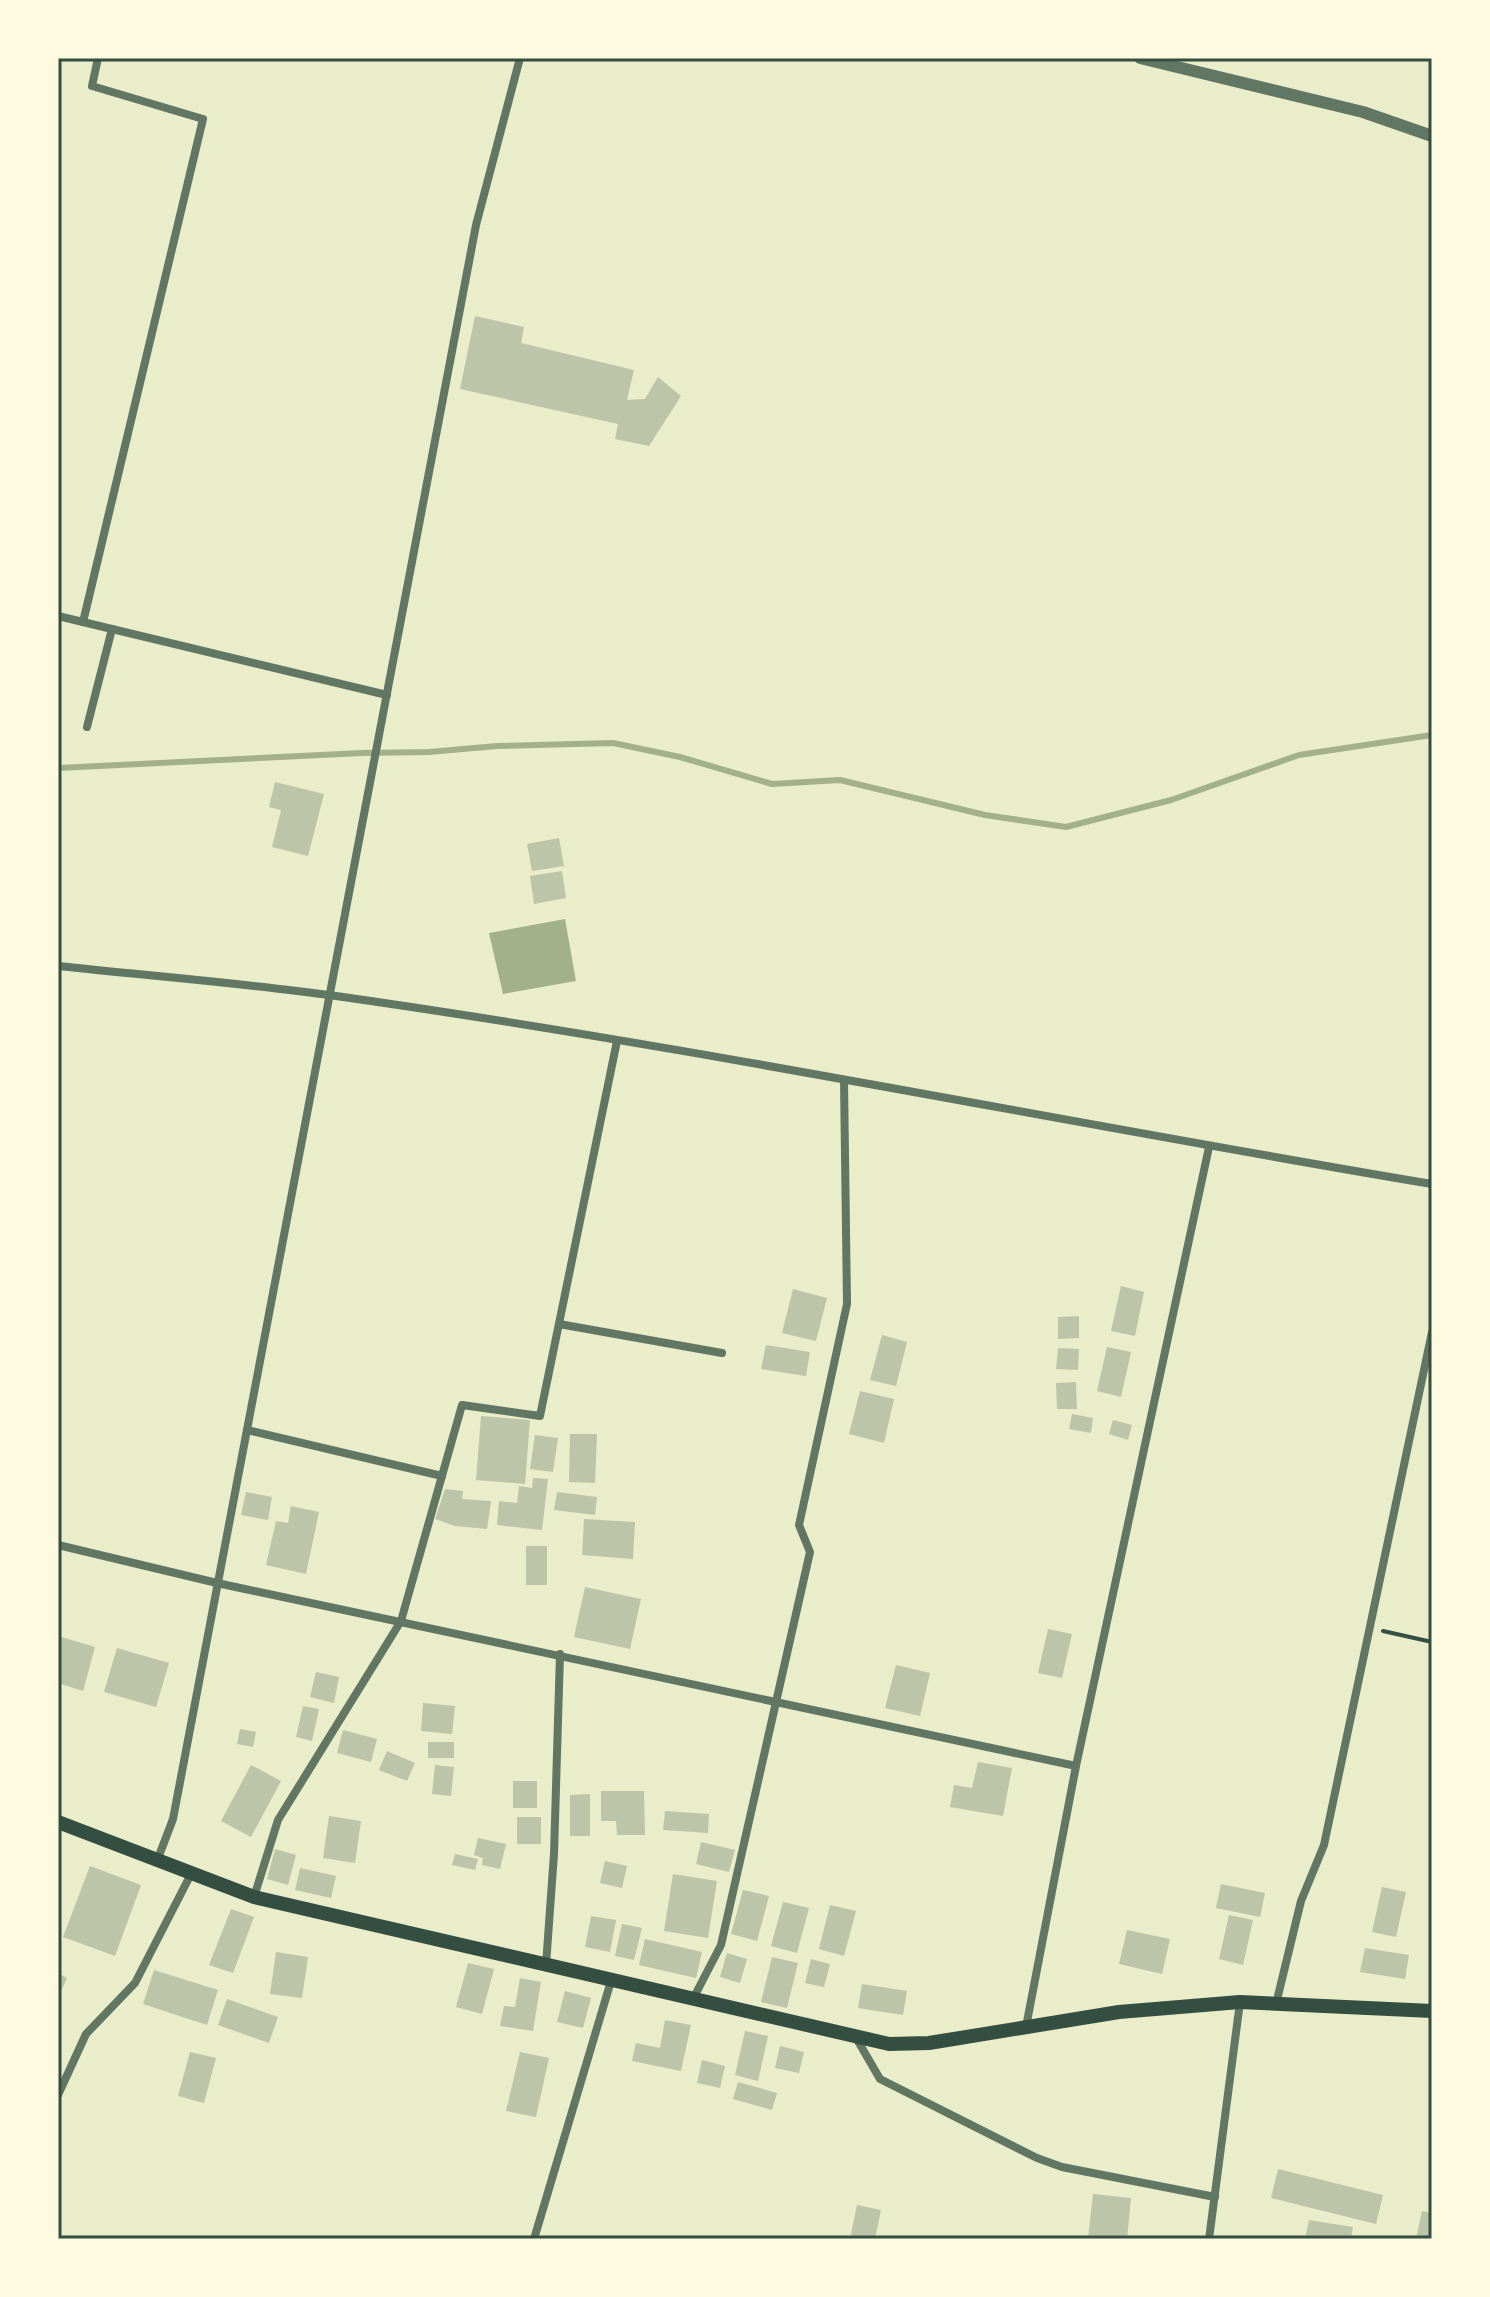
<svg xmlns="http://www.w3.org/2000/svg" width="1490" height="2297" viewBox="0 0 1490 2297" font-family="'Crimson Pro',serif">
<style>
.water{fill:#a3b18a}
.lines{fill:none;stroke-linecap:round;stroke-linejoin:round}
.stream{stroke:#a3b18a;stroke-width:6}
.building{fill:#bcc5a7}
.path{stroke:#344e41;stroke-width:4}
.minor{stroke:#617663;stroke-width:8}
.tertiary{stroke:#617663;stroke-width:12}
.secondary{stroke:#344e41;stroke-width:14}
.neatline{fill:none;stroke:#344e41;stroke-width:3}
</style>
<rect width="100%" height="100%" fill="#e9edc9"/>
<!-- water -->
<polygon class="water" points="565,919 576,981 503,994 489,933"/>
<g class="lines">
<!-- stream -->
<polyline class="stream" points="58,768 362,753 429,752 497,746 613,743 680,757 772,784 840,780 985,815 1066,827 1171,800 1299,755 1432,735"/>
</g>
<!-- building -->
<g class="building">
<polygon points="475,316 524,327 521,343 634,370 627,400 645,399 658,377 681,396 649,446 615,439 618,424 460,389"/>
<polygon points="275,782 324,794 308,856 272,847 281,810 269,807"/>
<polygon points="559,838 564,866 532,871 527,844"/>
<polygon points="562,871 566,898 534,904 530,876"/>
<polygon points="1121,1286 1144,1292 1135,1336 1111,1331"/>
<polygon points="793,1289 827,1298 816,1341 782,1333"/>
<polygon points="1079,1316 1079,1338 1058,1339 1058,1317"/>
<polygon points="882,1335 907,1342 896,1386 870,1380"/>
<polygon points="766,1345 810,1352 806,1376 761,1369"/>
<polygon points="1107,1347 1131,1352 1121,1397 1097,1391"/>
<polygon points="1058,1348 1079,1349 1078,1370 1056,1369"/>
<polygon points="1076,1382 1077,1409 1057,1409 1056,1383"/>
<polygon points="860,1391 894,1399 884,1443 849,1434"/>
<polygon points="1072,1414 1093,1418 1091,1433 1069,1429"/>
<polygon points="481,1416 530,1420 525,1484 476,1480"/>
<polygon points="1113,1420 1132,1425 1128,1440 1109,1434"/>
<polygon points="570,1434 597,1434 595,1483 569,1482"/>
<polygon points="535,1435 558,1438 553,1472 530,1469"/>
<polygon points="533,1478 548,1479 542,1530 497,1525 499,1501 517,1503 519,1486 532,1488"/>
<polygon points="445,1489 463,1491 462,1499 491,1501 487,1529 455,1526 435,1519"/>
<polygon points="246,1492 272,1497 268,1520 241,1515"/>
<polygon points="557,1492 597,1497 595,1515 554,1510"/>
<polygon points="291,1506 319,1512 306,1574 266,1565 276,1521 288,1523"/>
<polygon points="584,1519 635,1522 633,1559 582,1555"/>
<rect x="526" y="1546" width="21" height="39"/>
<polygon points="585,1587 641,1599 630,1649 574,1637"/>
<polygon points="1048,1629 1072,1634 1062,1678 1038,1673"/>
<polygon points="58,1636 95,1647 83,1691 58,1683"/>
<polygon points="117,1648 169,1663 156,1707 104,1692"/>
<polygon points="896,1665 930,1673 920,1716 885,1708"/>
<polygon points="316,1672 339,1677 334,1703 310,1697"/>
<polygon points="423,1703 455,1706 452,1734 421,1731"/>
<polygon points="303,1706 319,1709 312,1741 296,1737"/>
<polygon points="240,1729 256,1732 253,1747 237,1744"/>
<polygon points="343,1730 377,1739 371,1762 337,1753"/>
<rect x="428" y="1742" width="26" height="16"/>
<polygon points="387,1751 415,1763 407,1781 379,1770"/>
<polygon points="978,1762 1012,1768 1003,1816 950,1807 954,1785 972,1788"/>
<polygon points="251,1765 281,1781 251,1837 221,1821"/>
<polygon points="435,1765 454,1767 451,1796 432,1794"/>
<rect x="513" y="1781" width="24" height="27"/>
<polygon points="601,1791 644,1791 645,1835 617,1835 616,1821 601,1821"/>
<polygon points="590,1794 590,1836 570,1836 570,1795"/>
<polygon points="665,1811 709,1814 708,1833 663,1830"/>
<polygon points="329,1816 361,1821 355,1863 323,1858"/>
<rect x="517" y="1817" width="24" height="27"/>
<polygon points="478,1838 506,1844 500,1869 482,1865 483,1858 474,1855"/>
<polygon points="701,1842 735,1850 729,1872 696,1864"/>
<polygon points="275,1849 296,1855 288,1885 267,1879"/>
<polygon points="455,1854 478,1859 475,1870 452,1865"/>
<polygon points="605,1861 627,1866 622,1888 600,1883"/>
<polygon points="90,1866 141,1885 115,1956 63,1937"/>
<polygon points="300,1868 336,1876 331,1898 295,1890"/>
<polygon points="673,1874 717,1881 708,1938 664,1931"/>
<polygon points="1221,1884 1265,1893 1260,1917 1216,1908"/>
<polygon points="1382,1887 1406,1892 1396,1937 1372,1932"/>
<polygon points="743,1890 769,1896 757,1941 731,1934"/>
<polygon points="783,1902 809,1908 797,1953 771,1946"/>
<polygon points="830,1905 856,1911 844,1956 819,1949"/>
<polygon points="231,1909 254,1917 233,1973 209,1965"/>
<polygon points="1229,1915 1253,1920 1243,1965 1219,1959"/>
<polygon points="591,1916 616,1920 610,1952 585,1947"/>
<polygon points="622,1924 642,1928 634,1960 615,1956"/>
<polygon points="1127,1930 1170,1939 1162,1974 1119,1964"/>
<polygon points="645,1939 702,1952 696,1978 639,1965"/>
<polygon points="1365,1948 1409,1955 1405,1979 1360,1972"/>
<polygon points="276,1952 308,1957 302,1998 270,1994"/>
<polygon points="727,1953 747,1959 740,1983 720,1977"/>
<polygon points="772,1957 798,1963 787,2008 761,2002"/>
<polygon points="811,1959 830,1964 824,1987 805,1983"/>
<polygon points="468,1963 494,1969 482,2014 456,2007"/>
<polygon points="154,1970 218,1990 207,2025 143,2004"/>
<polygon points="58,1973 67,1978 58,1998"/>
<polygon points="520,1978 541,1982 533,2031 500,2026 504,2006 515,2007"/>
<polygon points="862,1984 907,1991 903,2015 858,2008"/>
<polygon points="565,1991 591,1998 583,2028 557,2022"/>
<polygon points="227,1999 278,2017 269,2043 218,2025"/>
<polygon points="665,2020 691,2025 681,2071 632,2061 636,2043 660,2048"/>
<polygon points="745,2031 768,2036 758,2081 735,2075"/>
<polygon points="780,2046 804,2052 799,2073 775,2068"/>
<polygon points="190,2052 216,2058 204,2103 178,2096"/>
<polygon points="520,2052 549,2058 536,2117 506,2111"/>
<polygon points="702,2060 725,2066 720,2088 697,2083"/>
<polygon points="738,2082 777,2093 772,2110 733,2099"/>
<polygon points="1278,2169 1383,2195 1376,2224 1271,2198"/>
<polygon points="1093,2194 1131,2198 1127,2239 1088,2239"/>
<polygon points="857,2205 881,2210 875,2239 850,2239"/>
<polygon points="1422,2211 1432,2213 1432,2239 1416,2239"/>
<polygon points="1309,2220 1353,2227 1351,2239 1305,2239"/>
</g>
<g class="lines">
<!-- path -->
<polyline class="path" points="1383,1631 1432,1642"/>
<!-- minor -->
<g class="minor">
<polyline points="58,616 387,695"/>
<polyline points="83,622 203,119 92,86 98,58"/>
<polyline points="87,727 112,629"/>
<path d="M58,966C151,976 244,983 336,996C703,1048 1066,1123 1432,1184"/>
<polyline points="559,1324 722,1353"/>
<polyline points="247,1430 442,1476"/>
<polyline points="58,1545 217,1583 1076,1766"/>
<polyline points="157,1861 173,1819 476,225 520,58"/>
<polyline points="254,1897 278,1820 401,1621 462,1405 540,1416 617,1041"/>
<polyline points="546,1965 554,1854 560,1654"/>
<polyline points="693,1999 721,1945 810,1552 799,1525 847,1304 844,1080"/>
<polyline points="1276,2004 1301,1901 1324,1845 1432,1332"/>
<polyline points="1026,2027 1076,1766 1209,1147"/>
<polyline points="855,2036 880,2079 1037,2158 1062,2167 1215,2197"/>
<polyline points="58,2095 86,2034 135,1983 191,1874"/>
<polyline points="534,2239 611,1981"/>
<polyline points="1209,2239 1240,2002"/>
</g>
<!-- tertiary -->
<polyline class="tertiary" points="1140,58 1363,112 1432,136"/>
<!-- secondary -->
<polyline class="secondary" points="58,1822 254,1897 889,2044 929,2043 1119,2012 1240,2002 1432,2011"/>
</g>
<!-- border -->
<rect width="1490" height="2297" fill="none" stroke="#fefae0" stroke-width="120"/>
<rect x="60" y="60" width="1370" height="2177" class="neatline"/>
</svg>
